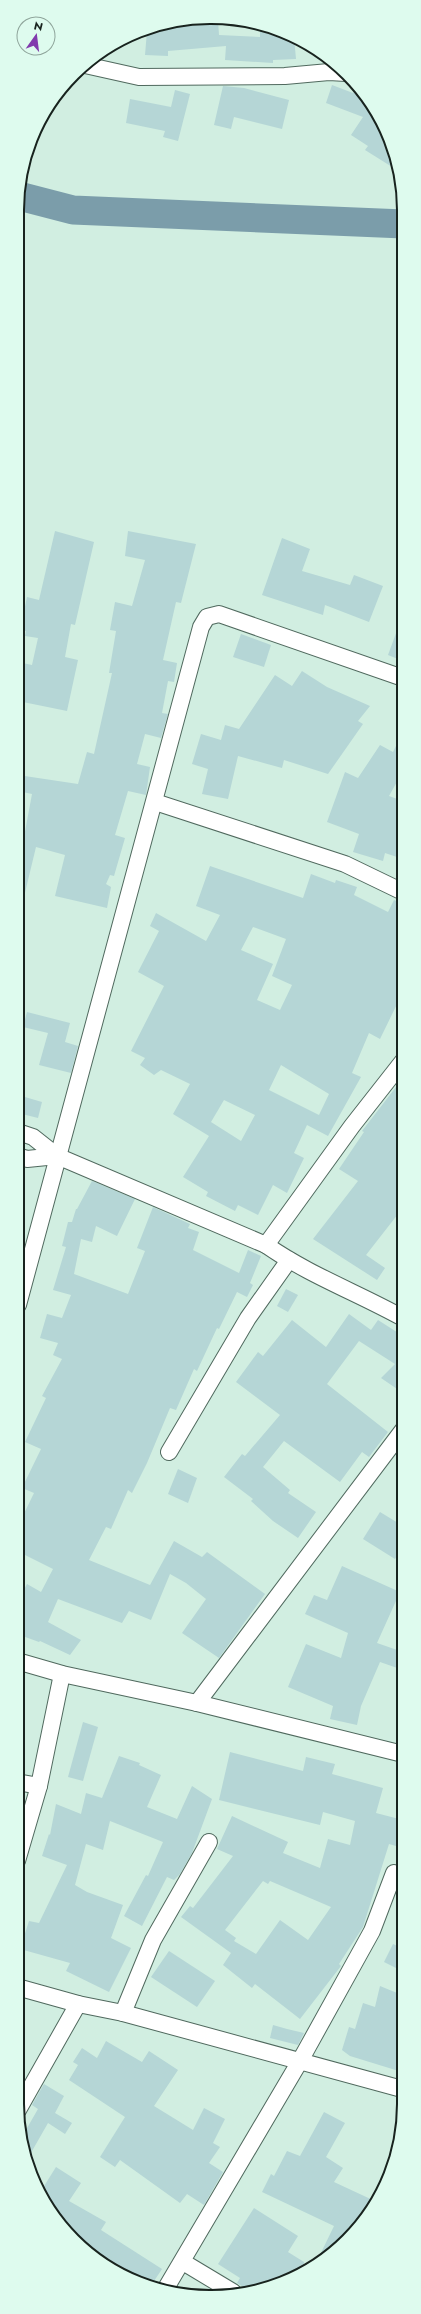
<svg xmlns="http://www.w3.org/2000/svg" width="421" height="2314" viewBox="0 0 421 2314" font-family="Jost,sans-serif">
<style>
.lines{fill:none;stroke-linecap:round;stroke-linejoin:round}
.river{stroke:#7b9daa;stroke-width:29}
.building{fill:#b5d6d6;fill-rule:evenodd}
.minor-casing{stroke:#50695e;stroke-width:18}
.minor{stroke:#fff;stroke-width:16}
.rim{fill:none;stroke:#18231e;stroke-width:2}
</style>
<rect width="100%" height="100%" fill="#d1eee1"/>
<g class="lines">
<!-- river -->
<polyline class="river" points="19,196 73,210 404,224"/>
</g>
<!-- building -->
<g class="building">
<polygon points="218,20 219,35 260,37 260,26 279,32 279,37 294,37 296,59 273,60 273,63 225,60 226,46 168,51 168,56 145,55 147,31 160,24"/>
<polygon points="332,85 353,93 355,91 362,96 389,136 397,170 365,150 368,146 351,135 363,117 326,103"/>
<polygon points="223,86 244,88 289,100 282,129 234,117 231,129 214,125"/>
<polygon points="175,90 190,94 178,141 163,137 165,131 126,123 130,99 171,107"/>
<polygon points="55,531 94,542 75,625 71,624 65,657 78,660 67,711 18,701 18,662 32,665 38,638 25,636 26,631 20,630 27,597 39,600"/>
<polygon points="128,531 196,544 181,603 176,602 163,660 177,663 174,682 168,681 162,713 168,714 161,738 145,734 137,764 150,767 146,795 128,791 115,835 125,838 114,876 110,875 106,884 111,887 107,908 55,896 65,855 36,847 23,901 18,900 18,852 21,853 32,794 18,791 18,775 78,784 87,752 94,754 112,673 109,673 116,631 110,630 115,602 132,606 145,560 125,556"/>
<polygon points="282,538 310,549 302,571 350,585 354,575 383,586 369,622 325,605 323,615 262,595"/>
<polygon points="402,617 403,618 403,661 388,655"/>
<polygon points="241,634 271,645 264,667 233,657"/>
<polygon points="302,671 327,687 370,706 358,721 363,724 328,774 284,760 282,768 238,756 228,799 202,794 208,769 192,764 201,734 221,740 225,725 239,729 275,675 292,686"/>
<polygon points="403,732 403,771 389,796 403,801 403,859 385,853 383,861 353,852 359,834 327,822 345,772 358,778 380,745 393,752"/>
<path d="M210,866L303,898L311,874L335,883L336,880L357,887L354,895L388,912L394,900L403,904V1003L399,1000L380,1039L369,1033L352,1073L361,1077L328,1136L307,1125L294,1153L304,1158L287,1193L273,1185L258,1215L238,1205L235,1211L206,1196L208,1192L183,1177L209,1136L173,1114L190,1084L161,1070L154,1075L140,1065L145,1058L131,1051L164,986L138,972L159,931L150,926L156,913L206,941L220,915L196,906ZM253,927L286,939L272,976L292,985L280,1010L257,1000L273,964L241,950ZM281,1065L329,1094L319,1115L269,1090ZM224,1100L255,1115L241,1141L211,1122Z"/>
<polygon points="27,1012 70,1023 65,1042 78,1046 71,1073 39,1065 48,1033 23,1027"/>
<polygon points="403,1078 403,1218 398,1214 366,1255 385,1268 377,1280 313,1239 358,1181 339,1169 364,1132 362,1131"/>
<polygon points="18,1095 42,1102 38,1118 18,1113"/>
<polygon points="92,1181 135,1199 117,1236 96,1226 92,1242 81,1239 74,1274 128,1294 145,1251 137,1248 153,1207 190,1224 188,1228 199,1232 193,1250 239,1273 248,1250 261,1256 250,1283 253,1285 247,1297 237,1292 219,1329 217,1328 197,1371 194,1369 176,1410 170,1408 147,1463 132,1493 128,1490 111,1529 106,1527 89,1560 150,1585 174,1541 202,1557 207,1552 265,1594 219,1658 182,1633 206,1599 186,1583 170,1574 151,1620 129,1611 122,1623 58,1599 48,1622 81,1640 70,1655 40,1641 39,1642 17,1634 17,1606 22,1596 21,1595 27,1584 41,1592 53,1569 17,1551 17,1528 34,1493 22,1488 41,1449 25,1442 46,1398 42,1396 62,1359 53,1355 58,1343 40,1338 47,1314 62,1318 71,1295 53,1290 66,1247 62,1246 68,1222 72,1222 76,1209 77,1209"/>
<polygon points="286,1289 298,1295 288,1312 277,1306"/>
<polygon points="349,1314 371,1330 378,1320 403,1336 403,1393 381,1378 395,1364 359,1341 327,1384 388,1432 369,1457 362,1452 340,1482 284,1441 263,1467 290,1490 288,1493 316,1512 298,1538 273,1521 251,1501 253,1499 224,1477 242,1454 245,1456 280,1415 236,1382 258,1352 263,1356 292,1320 326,1347"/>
<polygon points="178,1469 197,1478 188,1503 168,1494"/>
<polygon points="380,1512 403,1526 403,1546 395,1559 363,1539"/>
<polygon points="342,1566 400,1592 377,1643 403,1652 403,1670 380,1662 361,1706 357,1725 330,1719 333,1706 288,1687 306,1644 341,1658 348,1633 305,1614 314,1595 327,1600"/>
<polygon points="83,1722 98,1727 83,1781 68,1777"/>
<path d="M230,1752L303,1771L306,1757L335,1764L332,1774L383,1788L376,1813L403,1820V1848L389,1844L363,1927L339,1964L341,1966L300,2019L255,1984L252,1988L223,1965L231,1953L181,1917L190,1906L193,1908L233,1856L217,1849L232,1816L288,1842L283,1853L320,1868L328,1839L350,1845L355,1821L323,1812L320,1825L219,1800ZM263,1881L268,1884L270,1881L331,1907L308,1940L280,1920L256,1954L234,1941L236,1938L225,1930Z"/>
<polygon points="119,1756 140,1763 139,1765 161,1775 147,1807 177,1819 192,1786 212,1799 192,1853 180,1874 174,1880 167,1877 142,1926 124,1916 146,1875 148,1876 163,1842 110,1821 103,1850 86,1844 75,1885 87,1892 123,1905 111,1938 131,1948 109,1992 66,1971 70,1963 20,1949 29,1921 39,1923 67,1865 42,1856 49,1834 50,1835 56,1804 81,1814 86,1793 102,1798"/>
<polygon points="393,1944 402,1948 402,1971 384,1962"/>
<polygon points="169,1951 215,1981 197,2007 151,1977"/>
<polygon points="380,1986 402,1995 402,2072 350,2056 342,2050 349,2027 355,2029 363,2003 375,2007"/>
<polygon points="273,2025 287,2029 304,2033 298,2045 270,2038"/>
<polygon points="106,2041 142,2062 149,2051 178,2070 154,2106 193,2130 204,2108 225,2119 213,2143 220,2147 209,2163 223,2172 204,2205 187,2194 180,2203 120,2160 115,2167 100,2157 125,2117 69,2080 78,2065 73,2062 82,2048 97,2058"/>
<polygon points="44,2084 64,2096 55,2113 72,2123 65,2134 48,2123 28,2158 23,2135 38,2109 32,2105"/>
<polygon points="324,2112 345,2123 326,2157 343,2168 334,2182 377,2202 338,2249 317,2261 334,2226 262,2192 271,2174 274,2176 287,2151 300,2156"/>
<polygon points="56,2167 81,2183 69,2201 106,2222 101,2230 162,2269 152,2284 125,2277 73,2240 41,2191"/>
<polygon points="254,2208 298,2236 288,2252 304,2262 304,2269 273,2287 248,2290 237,2283 240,2278 218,2264"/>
</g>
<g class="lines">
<defs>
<g id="minor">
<polyline points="85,65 139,77 285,76 329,72 346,73"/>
<polyline points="155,802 345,864 403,892"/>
<path d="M18,1132L33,1137L57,1156L266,1245C309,1275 358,1293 403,1318"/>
<polyline points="18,1156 27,1159 57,1156"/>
<polyline points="266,1245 352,1126 403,1061"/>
<polyline points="18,1305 201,627 207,617 219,614 403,678"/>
<polyline points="169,1452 248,1318 289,1260"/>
<polyline points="17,1661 62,1674 197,1703 403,1754"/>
<polyline points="197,1703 403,1430"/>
<polyline points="17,1782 39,1786"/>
<polyline points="17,1861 39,1786 62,1674"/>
<polyline points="17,1987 78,2004 123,2013 402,2089"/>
<polyline points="123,2013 153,1940 209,1842"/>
<polyline points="18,2110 78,2004"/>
<polyline points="183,2262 233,2292"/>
<polyline points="166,2288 300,2061 372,1931 394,1873"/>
</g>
</defs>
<!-- minor casing -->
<use href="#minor" class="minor-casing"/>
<!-- minor -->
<use href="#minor" class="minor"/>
</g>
<!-- crop -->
<path d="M0 0H421V2314H0ZM210 24H211A186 186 0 0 1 397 210V2104A186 186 0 0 1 211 2290H210A186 186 0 0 1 24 2104V210A186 186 0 0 1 210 24Z" fill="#defbee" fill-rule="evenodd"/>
<path class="rim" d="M210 24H211A186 186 0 0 1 397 210V2104A186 186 0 0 1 211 2290H210A186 186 0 0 1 24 2104V210A186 186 0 0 1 210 24Z"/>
<!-- north arrow -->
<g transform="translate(36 36) rotate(14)"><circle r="19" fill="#defbee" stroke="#8fa59b"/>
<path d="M0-3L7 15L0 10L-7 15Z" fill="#813aad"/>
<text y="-6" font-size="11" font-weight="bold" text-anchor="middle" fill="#18231e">N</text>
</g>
</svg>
